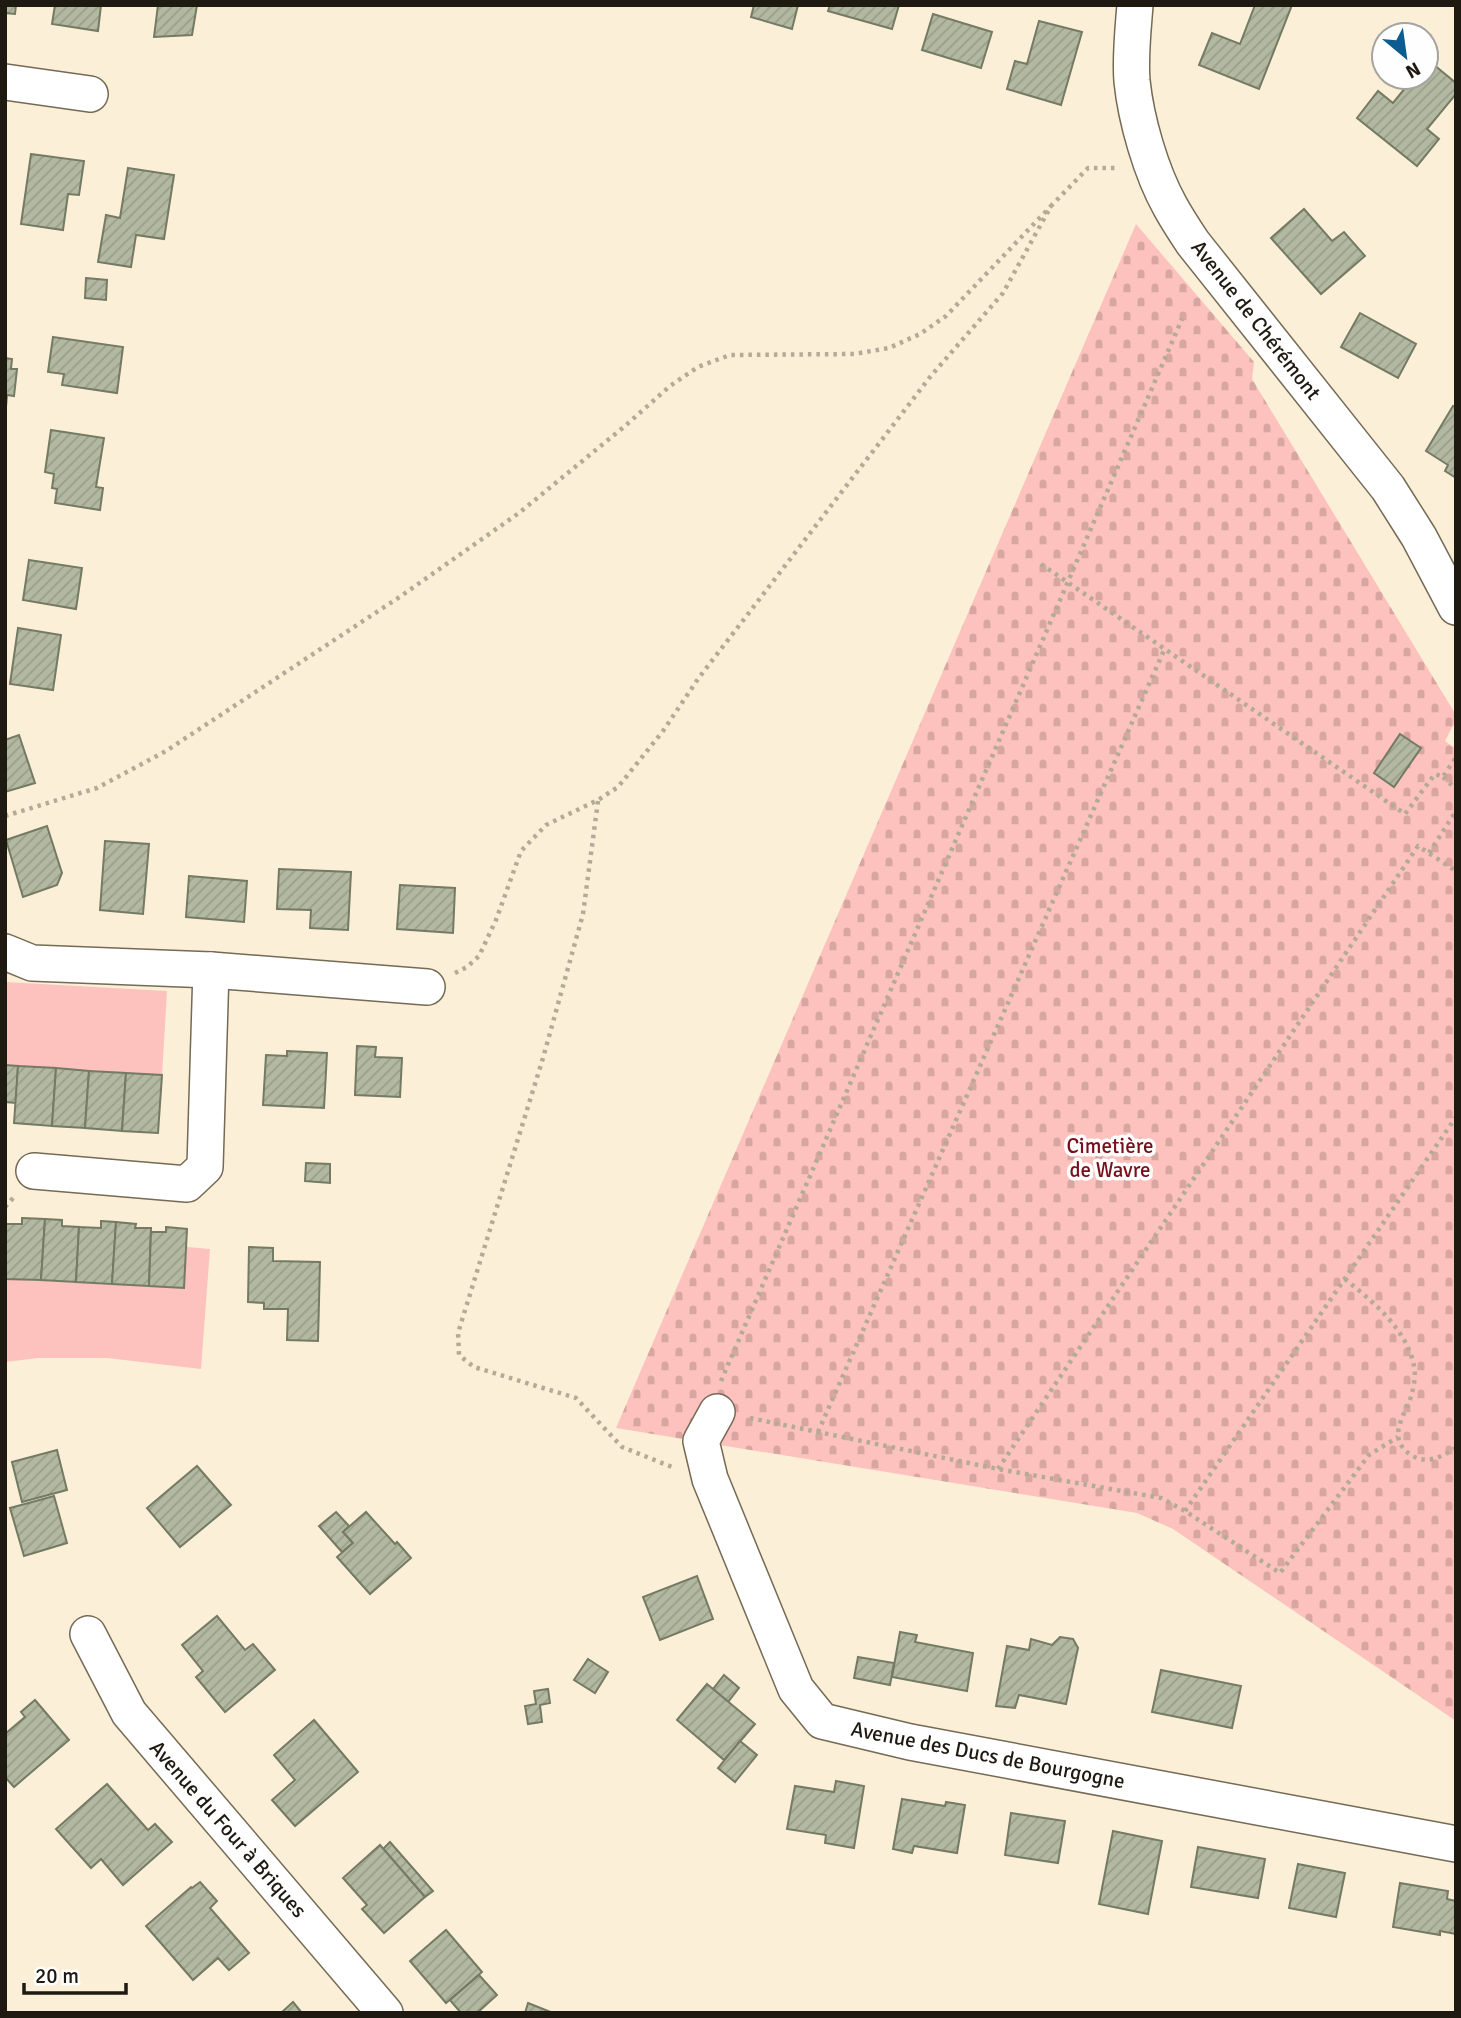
<svg xmlns="http://www.w3.org/2000/svg" width="1461" height="2018" viewBox="0 0 1461 2018" font-family="Signika,sans-serif">
<style>
.cemetery{fill:url(#cemetery-stones)}
.green{fill:#fdc2bd}
.building{fill:url(#building-hatch);stroke:#747a63;stroke-width:2}
.lines{fill:none;stroke-linecap:round;stroke-linejoin:round}
.minor-casing{stroke:#746a55;stroke-width:38}
.path{stroke:#b3aa97;stroke-width:4.5;stroke-dasharray:3.5 5;stroke-linecap:butt}
.minor{stroke:#fff;stroke-width:35}
.labels{text-anchor:middle;dominant-baseline:central;stroke-width:7;stroke-linejoin:round;paint-order:stroke}
.street-label{font-size:21px;fill:#1e1a11;stroke:#fefefe}
.park-label{font-size:21px;fill:#771018;stroke:#fefefe}
</style>
<defs>
<pattern id="cemetery-stones" width="16" height="16" patternUnits="userSpaceOnUse" patternTransform="scale(1.75)"><rect width="16" height="16" fill="#fdc2bd"/><path d="M2 7V4a2 2 0 0 1 4 0v3zM10 15v-3a2 2 0 0 1 4 0v3z" fill="#d8a6a1"/></pattern>
<pattern id="building-hatch" width="6" height="6" patternUnits="userSpaceOnUse" patternTransform="scale(1.75)"><rect width="6" height="6" fill="#b3b9a0"/><path d="M-1 1l2-2M0 6l6-6M5 7l2-2" fill="none" stroke="#9a9e89"/></pattern>
</defs>
<rect width="100%" height="100%" fill="#fbf0d7"/>
<!-- cemetery -->
<polygon class="cemetery" points="1136,224 1254,362 1252,379 1456,715 1456,720 1445,741 1456,749 1456,1721 1173,1529 1137,1513 616,1428"/>
<!-- green -->
<g class="green">
<polygon points="5,982 167,991 162,1075 5,1065"/>
<polygon points="187,1247 210,1249 201,1369 107,1358 38,1358 5,1362 5,1279 184,1288"/>
</g>
<!-- building -->
<g class="building">
<polygon points="5,5 16,5 15,14 5,13"/>
<polygon points="55,5 101,5 98,31 52,24"/>
<polygon points="158,5 197,5 192,35 154,37"/>
<polygon points="754,5 798,5 792,29 751,17"/>
<polygon points="830,5 899,5 892,29 828,11"/>
<polygon points="1255,5 1292,5 1259,89 1199,65 1212,33 1240,44"/>
<polygon points="933,14 992,32 981,68 922,50"/>
<polygon points="1039,21 1082,32 1061,105 1007,89 1015,61 1027,64"/>
<polygon points="1428,60 1456,83 1456,94 1427,129 1439,139 1417,166 1357,118 1378,91 1393,103 1414,77 1426,77 1426,62"/>
<polygon points="31,154 84,161 79,195 68,194 63,230 21,224"/>
<polygon points="128,168 174,175 164,239 136,235 131,267 98,262 106,215 120,218"/>
<polygon points="1304,209 1332,241 1344,232 1365,256 1321,294 1271,238"/>
<polygon points="86,278 107,280 106,300 85,298"/>
<polygon points="1360,313 1416,344 1398,378 1341,347"/>
<polygon points="53,337 123,347 117,393 62,385 64,374 48,372"/>
<polygon points="5,358 12,359 11,369 17,369 14,396 7,395 6,407"/>
<polygon points="1453,406 1456,407 1456,478 1445,471 1448,465 1426,451"/>
<polygon points="51,430 104,438 96,487 103,488 100,510 55,503 57,489 52,488 54,474 45,472"/>
<polygon points="29,560 82,568 76,609 23,600"/>
<polygon points="18,628 61,635 53,690 10,684"/>
<polygon points="1400,734 1421,748 1394,787 1374,773"/>
<polygon points="19,735 35,783 5,792 5,740"/>
<polygon points="47,826 62,873 57,885 23,897 6,840"/>
<polygon points="105,841 149,844 143,914 100,910"/>
<polygon points="279,869 351,872 348,930 310,928 311,910 277,909"/>
<polygon points="189,876 247,881 244,922 186,917"/>
<polygon points="400,885 455,888 453,933 397,929"/>
<polygon points="357,1046 376,1047 375,1057 402,1058 400,1097 355,1095"/>
<polygon points="287,1051 327,1053 324,1108 263,1105 266,1055 287,1056"/>
<polygon points="5,1065 18,1066 16,1103 5,1102"/>
<polygon points="18,1066 56,1068 52,1126 14,1123"/>
<polygon points="56,1068 89,1071 85,1128 52,1126"/>
<polygon points="89,1071 126,1073 122,1131 85,1128"/>
<polygon points="126,1073 162,1075 158,1133 122,1131"/>
<polygon points="306,1163 330,1164 330,1183 305,1181"/>
<polygon points="22,1218 45,1219 41,1280 5,1279 6,1224 22,1224"/>
<polygon points="45,1219 62,1220 62,1226 79,1227 76,1282 41,1280"/>
<polygon points="101,1221 116,1222 112,1284 76,1282 79,1227 101,1228"/>
<polygon points="116,1222 136,1224 135,1228 151,1228 149,1286 112,1284"/>
<polygon points="166,1227 187,1229 184,1288 149,1286 151,1232 166,1232"/>
<polygon points="249,1247 273,1248 273,1261 320,1262 318,1341 287,1340 288,1309 264,1309 264,1303 248,1302"/>
<polygon points="57,1450 67,1490 22,1502 12,1462"/>
<polygon points="197,1466 231,1505 180,1547 147,1508"/>
<polygon points="54,1496 67,1543 24,1556 10,1508"/>
<polygon points="336,1512 349,1526 343,1532 353,1543 342,1552 319,1526"/>
<polygon points="366,1512 395,1544 397,1542 411,1558 370,1594 337,1557 353,1543 343,1532"/>
<polygon points="697,1576 713,1619 660,1640 643,1597"/>
<polygon points="217,1616 245,1650 253,1644 275,1670 225,1712 196,1677 203,1671 182,1645"/>
<polygon points="900,1632 917,1635 915,1642 973,1653 967,1691 892,1677"/>
<polygon points="1060,1637 1073,1639 1078,1648 1066,1704 1019,1695 1015,1708 996,1706 1007,1646 1029,1650 1031,1639 1052,1645"/>
<polygon points="858,1657 894,1663 890,1685 854,1678"/>
<polygon points="588,1659 608,1672 595,1693 574,1680"/>
<polygon points="1161,1670 1241,1686 1232,1728 1152,1712"/>
<polygon points="724,1675 739,1688 728,1702 713,1689"/>
<polygon points="707,1684 755,1724 724,1760 677,1720"/>
<polygon points="548,1689 550,1703 540,1705 542,1722 528,1724 525,1706 536,1704 534,1691"/>
<polygon points="35,1700 69,1740 14,1787 5,1777 5,1734 25,1717 21,1712"/>
<polygon points="314,1720 358,1772 295,1826 272,1800 295,1780 274,1755"/>
<polygon points="740,1741 757,1755 735,1782 718,1768"/>
<polygon points="836,1781 864,1786 854,1848 825,1843 826,1835 787,1829 795,1786 834,1792"/>
<polygon points="107,1784 148,1830 155,1824 172,1842 123,1885 101,1859 91,1868 56,1829"/>
<polygon points="902,1799 945,1806 946,1802 965,1805 957,1853 914,1846 912,1853 893,1849"/>
<polygon points="1011,1813 1065,1821 1058,1863 1005,1855"/>
<polygon points="1113,1831 1162,1841 1148,1914 1099,1904"/>
<polygon points="390,1842 433,1891 425,1897 383,1849"/>
<polygon points="380,1845 425,1897 384,1933 362,1909 367,1905 343,1878"/>
<polygon points="1198,1847 1265,1859 1258,1898 1191,1887"/>
<polygon points="1298,1864 1345,1873 1336,1917 1289,1908"/>
<polygon points="200,1882 217,1901 210,1908 249,1953 229,1970 218,1958 193,1980 146,1926 191,1887 192,1888"/>
<polygon points="1400,1883 1448,1891 1447,1899 1456,1901 1456,1934 1440,1931 1440,1935 1393,1927"/>
<polygon points="446,1930 482,1972 446,2003 410,1961"/>
<polygon points="479,1975 497,1995 477,2013 461,2013 450,2000"/>
<polygon points="293,2002 302,2013 281,2013"/>
<polygon points="528,2003 553,2013 525,2013"/>
</g>
<g class="lines">
<defs>
<g id="minor">
<path d="M1135,5C1133,31 1130,56 1132,81C1136,120 1151,172 1170,206C1177,219 1185,231 1193,243L1388,488L1419,537L1456,607"/>
<polyline points="5,82 90,94"/>
<polyline points="5,952 32,963 211,970 427,987"/>
<polyline points="34,1171 187,1184 205,1167 211,970"/>
<polyline points="717,1412 701,1441 710,1479 796,1689 822,1721 910,1742 1456,1844"/>
<polyline points="88,1634 129,1713 385,2013"/>
</g>
</defs>
<!-- minor casing -->
<use href="#minor" class="minor-casing"/>
<!-- path -->
<g class="path">
<polyline points="1041,564 1405,814 1435,774 1443,777 1456,757"/>
<polyline points="1443,777 1456,789"/>
<polyline points="598,801 583,914 543,1058 458,1333 459,1355 474,1367 576,1398 622,1447 672,1467"/>
<polyline points="5,816 97,788 166,751 401,596 519,513 625,426 670,386 698,367 730,355 854,354 889,348 920,334 946,316 1051,206"/>
<polyline points="1429,853 1456,811"/>
<polyline points="455,973 467,967 479,956 496,920 521,851 546,825 598,800 618,787 663,731 698,679 930,377 1003,293 1051,206 1088,168 1118,168"/>
<polyline points="5,1207 14,1197"/>
<path d="M1345,1279C1372,1301 1407,1329 1414,1366C1416,1373 1414,1386 1412,1393C1407,1414 1384,1437 1411,1455C1427,1465 1441,1457 1456,1448"/>
<polyline points="721,1381 1182,319"/>
<polyline points="750,1418 998,1469 1161,1498 1185,1511 1280,1573 1369,1455 1398,1437"/>
<polyline points="818,1432 1165,648"/>
<polyline points="998,1469 1418,846 1456,871"/>
<polyline points="1185,1511 1456,1117"/>
</g>
<!-- minor -->
<use href="#minor" class="minor"/>
</g>
<g class="labels">
<!-- street labels -->
<g class="street-label">
<text transform="translate(1256 320) rotate(52)">Avenue de Chérémont</text>
<text transform="translate(988 1755) rotate(11)">Avenue des Ducs de Bourgogne</text>
<text transform="translate(228 1829) rotate(49)">Avenue du Four à Briques</text>
</g>
<!-- park labels -->
<g class="park-label">
<text x="1110" y="1146">Cimetière<tspan x="1110" dy="24">de Wavre</tspan></text>
</g>
</g>
<!-- border -->
<rect width="1461" height="2018" fill="none" stroke="#1e1a11" stroke-width="14"/>
<!-- north arrow -->
<g transform="translate(1405 56) rotate(151)"><circle r="33" fill="#fefefe" stroke="#a4a39f" stroke-width="2"/>
<path d="M0-5L12 26L0 18L-12 26Z" fill="#0d5c8f"/>
<text y="-10" font-size="19" font-weight="bold" text-anchor="middle" fill="#1e1a11">N</text>
</g>
<!-- scale -->
<path d="M24 1983v10h102v-10" fill="none" stroke="#1e1a11" stroke-width="3.5"/>
<text x="35" y="1983" font-size="21" fill="#1e1a11" stroke="#fefefe" stroke-width="5" paint-order="stroke">20 m</text>
</svg>
